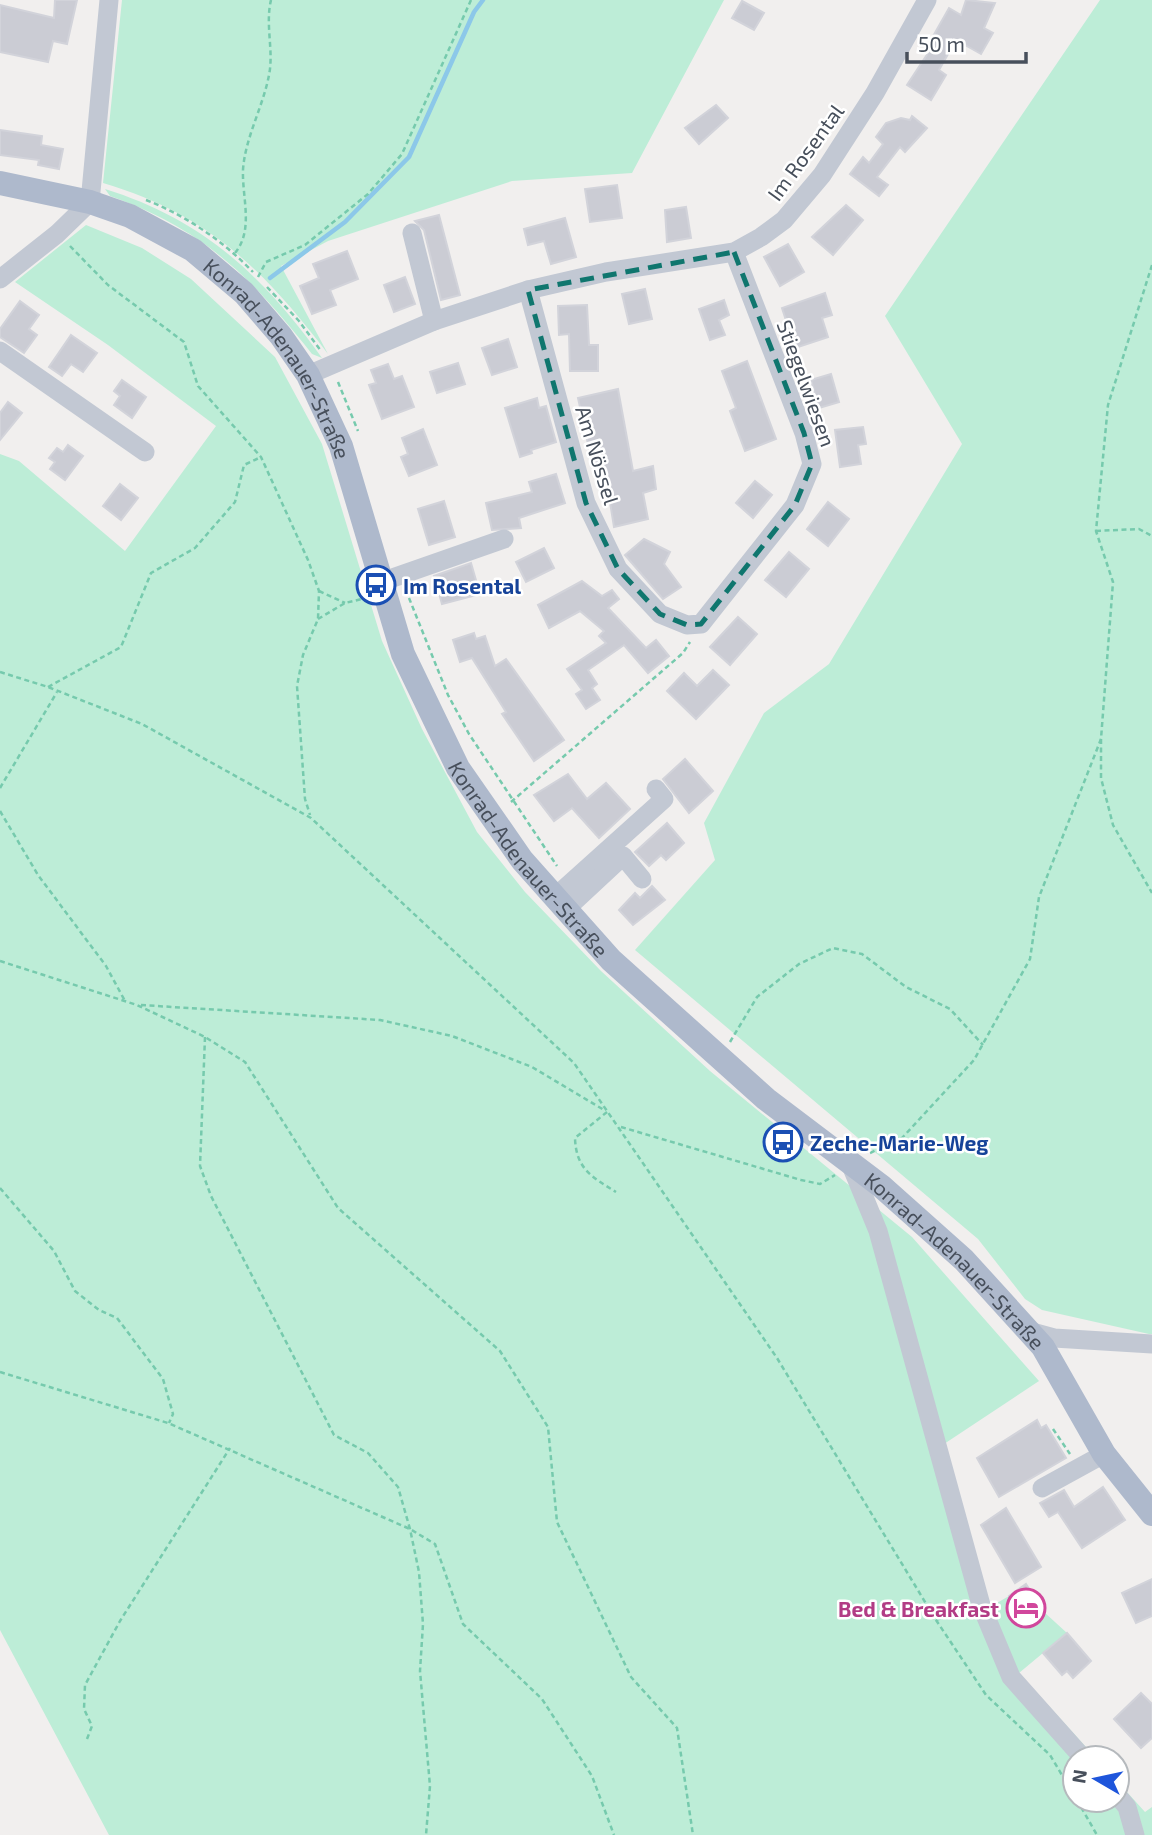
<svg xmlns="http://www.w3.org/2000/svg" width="1152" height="1835" viewBox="0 0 1152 1835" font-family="'Exo 2',sans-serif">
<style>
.green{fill:#bdedd7}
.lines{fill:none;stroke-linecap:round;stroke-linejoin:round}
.stream{stroke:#8cc8e9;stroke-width:4.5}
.building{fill:#cbccd4;stroke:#d2d3da;stroke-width:2}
.path{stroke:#76caad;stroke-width:2.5;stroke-dasharray:5 3.5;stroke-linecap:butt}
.minor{stroke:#c2c8d3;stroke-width:19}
.major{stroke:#aeb9cc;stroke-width:24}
.marked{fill:none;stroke:#0f766e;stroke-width:5;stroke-dasharray:14 9;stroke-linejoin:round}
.labels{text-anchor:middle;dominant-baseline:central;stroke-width:5;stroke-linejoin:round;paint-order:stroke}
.street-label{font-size:21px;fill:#474f5b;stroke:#fff}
.transit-label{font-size:21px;font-weight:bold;fill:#164399;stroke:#fff;text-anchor:start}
.hotel-label{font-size:21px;font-weight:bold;fill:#b23c85;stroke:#fff;text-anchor:end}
</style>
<rect width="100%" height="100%" fill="#f1efee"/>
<!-- green -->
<g class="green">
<path d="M122,0H724L632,173L512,181L328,241L281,266L328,354C263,269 208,214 103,183Z"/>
<polygon points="1100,0 1152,0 1152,1334 1149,1334 1042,1310 1025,1299 978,1239 635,950 715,860 704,823 764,713 829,664 962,444 885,316"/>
<path d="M105,189C202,219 264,276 322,358L312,354C251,277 205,230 110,196Z"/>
<polygon points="86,225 142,248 191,279 275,357 322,444 382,641 422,729 477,832 525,892 601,971 710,1071 912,1237 1039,1381 944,1444 990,1607 1009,1596 1013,1603 1009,1606 1022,1625 1044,1612 1067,1633 1019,1673 1096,1758 1075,1758 1075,1800 1117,1800 1117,1781 1145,1812 1152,1807 1152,1835 109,1835 0,1630 0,454 19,461 125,551 216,426 108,345 15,282"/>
</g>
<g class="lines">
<!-- stream -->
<polyline class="stream" points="270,278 345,222 409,157 474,12 483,0"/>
</g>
<!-- building -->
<g class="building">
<polygon points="55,0 77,0 67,44 53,41 48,62 0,52 0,5 54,18"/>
<polygon points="966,0 995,3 984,28 993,33 981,54 956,40 939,70 946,75 931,100 907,85 932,47 928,45 949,8 961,15"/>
<polygon points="742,1 764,13 754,30 732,18"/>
<polygon points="716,105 728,118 699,144 685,128"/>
<polygon points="912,116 927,128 905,152 900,147 877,177 888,185 879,196 850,174 863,157 869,163 883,144 876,137 886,123 901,118 910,120"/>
<polygon points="0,130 42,136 41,145 63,149 59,169 38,165 39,160 0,155"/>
<polygon points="617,185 622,218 590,222 585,189"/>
<polygon points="846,205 863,220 833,255 812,237"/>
<polygon points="686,207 691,238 667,242 665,210"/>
<polygon points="439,215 460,295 441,300 424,230 415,221"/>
<polygon points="565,218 576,257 551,264 544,241 528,245 524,229"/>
<polygon points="788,244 804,272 780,286 764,257"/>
<polygon points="347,251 358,279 330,290 336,305 312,314 300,286 319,278 313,264"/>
<polygon points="405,277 415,304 394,312 384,285"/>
<polygon points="645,289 652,319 629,324 622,294"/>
<polygon points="825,293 832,315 822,318 828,337 795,348 782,308"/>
<polygon points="724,300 729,315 719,320 725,335 710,340 699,309"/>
<polygon points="20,301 39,315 29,329 37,335 24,353 0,337 0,329"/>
<polygon points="587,305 589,345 598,345 598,371 570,371 569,334 559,335 558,306"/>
<polygon points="71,335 97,353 83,372 71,364 62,376 49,367"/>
<polygon points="508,339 517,367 492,375 482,348"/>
<polygon points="747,361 776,439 745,451 730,411 736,408 722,371"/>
<polygon points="458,363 465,384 437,393 430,372"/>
<polygon points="388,364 394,379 402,376 414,407 382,419 369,385 376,383 371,370"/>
<polygon points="831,374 839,402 819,408 811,380"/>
<polygon points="122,380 146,397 132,418 114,405 120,396 114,391"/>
<polygon points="618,389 633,471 653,466 656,489 643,493 648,519 614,527 604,465 593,467 578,398"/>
<polygon points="537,398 539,408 546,406 556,442 531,450 532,453 520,457 505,408"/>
<polygon points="8,402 22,413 0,440 0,413"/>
<polygon points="863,427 866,444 858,445 861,464 840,467 835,430"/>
<polygon points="423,429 437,465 409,476 401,457 408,454 402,438"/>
<polygon points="68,445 83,456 65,480 50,469 55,462 49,458 57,448 63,452"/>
<polygon points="556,474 565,503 519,518 521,528 492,530 486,503 532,492 529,482"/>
<polygon points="755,481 772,495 753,518 736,503"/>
<polygon points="120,484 138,498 121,520 103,506"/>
<polygon points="444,501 455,537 429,545 418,509"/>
<polygon points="828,502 849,519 828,546 807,529"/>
<polygon points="644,539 670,552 664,564 681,587 663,599 625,555"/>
<polygon points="544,548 554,568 526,582 516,562"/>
<polygon points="789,552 809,569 786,597 765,580"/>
<polygon points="471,563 480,594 442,604 434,576"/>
<polygon points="582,581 602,596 612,590 619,599 608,608 646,648 656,640 669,656 648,673 624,645 588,670 597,684 592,688 600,700 586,709 576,694 582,690 567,669 606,643 599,636 604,631 580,611 549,628 538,605"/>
<polygon points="738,617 757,634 730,665 710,647"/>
<polygon points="474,633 476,639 485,636 495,666 506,659 564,740 534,761 502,714 506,712 472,658 460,662 453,640"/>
<polygon points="713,670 729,685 696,719 667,691 684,673 697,686"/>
<polygon points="685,759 713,791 689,813 663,779"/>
<polygon points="568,774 587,799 606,783 630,809 599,838 572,808 554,821 534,795"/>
<polygon points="667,823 684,843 666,860 661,855 649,866 635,852"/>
<polygon points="652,886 665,900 633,925 619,910 635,893 640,898"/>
<polygon points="1037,1420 1041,1428 1046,1425 1066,1458 999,1497 977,1458"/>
<polygon points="1103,1487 1125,1520 1082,1548 1058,1512 1049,1517 1040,1503 1064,1490 1074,1507"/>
<polygon points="1006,1508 1041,1567 1015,1583 981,1525"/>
<polygon points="1152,1579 1152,1616 1136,1623 1122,1593"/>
<polygon points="1026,1584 1044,1612 1023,1626 1009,1605 1013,1603 1009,1596"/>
<polygon points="1067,1633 1091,1661 1073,1678 1067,1671 1062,1675 1043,1653"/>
<polygon points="1141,1693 1152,1704 1152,1738 1141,1748 1114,1719"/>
</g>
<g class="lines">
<!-- path -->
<g class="path">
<path d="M146,200C187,216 223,241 253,272"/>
<polyline points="70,246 108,285 184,342 198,386 261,457 308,560 319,591 318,619 303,655 297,686 305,799 310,815"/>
<path d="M235,253C254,230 242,198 243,170C245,138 263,107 269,75C274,51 265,25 271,0"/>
<polyline points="1152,265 1108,405 1096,531 1113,582 1101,739 1101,778 1113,825 1152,893"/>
<polyline points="258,277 266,262 305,245 368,194 402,154 471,0"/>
<polyline points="267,287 299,321 321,351"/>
<polyline points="338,382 358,431"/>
<polyline points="1096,531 1139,529 1152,536"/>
<polyline points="319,591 345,603"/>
<polyline points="409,598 448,695 469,734 557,866"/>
<polyline points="318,619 345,603 366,598"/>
<polyline points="0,672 48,687 142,724 311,818 574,1063 777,1358 936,1620 986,1695 1050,1755 1075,1797"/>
<polyline points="48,687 121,647 151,573 195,548 235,502 244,465 261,457"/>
<polyline points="0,788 57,692"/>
<polyline points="511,802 683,653 690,642"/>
<polyline points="0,811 38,875 106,966 125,1001"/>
<polyline points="0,961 137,1005 205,1037 245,1062 338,1208 500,1351 548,1427 557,1522 631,1677 677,1728 693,1835"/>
<polyline points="141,1005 380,1020 452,1036 532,1067 604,1110"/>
<polyline points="205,1037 200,1166 211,1196 334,1435 368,1453 398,1487 410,1529 419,1572 423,1624 420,1671 430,1786 426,1835"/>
<polyline points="730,1042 757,997 799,964 833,948 862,954 906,987 950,1009 983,1045"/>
<path d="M607,1112L575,1138C576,1169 592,1177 616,1192"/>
<polyline points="621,1127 801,1180 820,1184 835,1175"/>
<polyline points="870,1153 902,1138 974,1060 1030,959 1039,897 1101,739"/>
<polyline points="0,1188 54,1251 75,1291 99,1310 117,1318 163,1379 173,1414 169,1423"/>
<polyline points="0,1372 168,1423 410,1529 435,1544 463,1624 542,1699 592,1776 614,1835"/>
<polyline points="1053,1429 1070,1454"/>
<polyline points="936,1620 965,1610"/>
<polyline points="87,1739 92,1726 84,1709 85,1685 120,1621 230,1448"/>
<polyline points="1077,1800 1097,1835"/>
</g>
<!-- minor -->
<g class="minor">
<polyline points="412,233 434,321"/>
<polyline points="0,279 57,234 90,202 109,0"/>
<polyline points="528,290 586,503 618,569 660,614 687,625 701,624 795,505 812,464 804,433 734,252"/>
<polyline points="0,351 145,452"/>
<polyline points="308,375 434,321 528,290 606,272 734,252 761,237 784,220 822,175 875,93 927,0"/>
<polyline points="381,582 504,539"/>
<polyline points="555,897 664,799 656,789"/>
<polyline points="566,909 623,856 642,879"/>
<polyline points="850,1163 878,1231 981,1605 1011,1677 1083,1758"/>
<polyline points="1032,1332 1054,1338 1152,1344"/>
<polyline points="1042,1488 1104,1454"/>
<polyline points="1117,1795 1127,1807 1135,1835"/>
</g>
<!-- major -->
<path class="major" id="s1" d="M0,183L90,202L130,216L193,250L244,293L281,336L308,375L341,446L403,654L458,768L522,860L611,960L766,1099L881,1186L964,1260L1043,1347L1104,1454L1152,1514"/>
</g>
<!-- marked area -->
<path class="marked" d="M734,252L804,433L812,464L795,505L701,624L687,625L660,614L618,569L586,503L528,290Z"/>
<!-- icons -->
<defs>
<symbol id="bus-ring" viewBox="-11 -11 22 22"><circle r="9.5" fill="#fff" stroke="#1a4fb4" stroke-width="1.5"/><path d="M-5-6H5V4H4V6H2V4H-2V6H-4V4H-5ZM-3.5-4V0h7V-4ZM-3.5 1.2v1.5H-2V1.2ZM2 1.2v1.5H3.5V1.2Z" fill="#1a4fb4"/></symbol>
<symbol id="hotel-ring" viewBox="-11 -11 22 22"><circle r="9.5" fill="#fff" stroke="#d1479c" stroke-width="1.5"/><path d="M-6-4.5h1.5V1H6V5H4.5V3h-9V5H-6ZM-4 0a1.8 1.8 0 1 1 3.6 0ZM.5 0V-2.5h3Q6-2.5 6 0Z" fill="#d1479c"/></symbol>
</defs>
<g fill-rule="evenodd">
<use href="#bus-ring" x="354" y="563" width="44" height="44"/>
<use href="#bus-ring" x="761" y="1120" width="44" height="44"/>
<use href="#hotel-ring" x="1004" y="1586" width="44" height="44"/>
</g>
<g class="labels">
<!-- street labels -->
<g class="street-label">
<text transform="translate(805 152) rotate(-54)">Im Rosental</text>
<text stroke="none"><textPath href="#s1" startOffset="346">Konrad-Adenauer-Straße</textPath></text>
<text transform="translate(807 383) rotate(70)">Stiegelwiesen</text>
<text transform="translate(598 455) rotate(73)">Am Nössel</text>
<text stroke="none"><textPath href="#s1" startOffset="914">Konrad-Adenauer-Straße</textPath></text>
<text stroke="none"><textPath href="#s1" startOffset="1502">Konrad-Adenauer-Straße</textPath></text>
</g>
<!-- transit labels -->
<g class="transit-label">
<text x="403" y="585">Im Rosental</text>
<text x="810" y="1142">Zeche-Marie-Weg</text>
</g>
<!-- hotel labels -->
<g class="hotel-label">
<text x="999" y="1608">Bed &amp; Breakfast</text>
</g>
</g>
<!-- north arrow -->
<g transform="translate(1096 1779) rotate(279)"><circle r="33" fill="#ffffff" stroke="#b5b9bd" stroke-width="2"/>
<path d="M0-5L12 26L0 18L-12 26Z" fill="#1e55db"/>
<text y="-10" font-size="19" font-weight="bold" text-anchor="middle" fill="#474f5b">N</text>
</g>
<!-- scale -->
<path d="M907 52v10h119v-10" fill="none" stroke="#474f5b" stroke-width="3.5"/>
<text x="918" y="52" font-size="21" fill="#474f5b" stroke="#ffffff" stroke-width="5" paint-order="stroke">50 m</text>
</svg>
